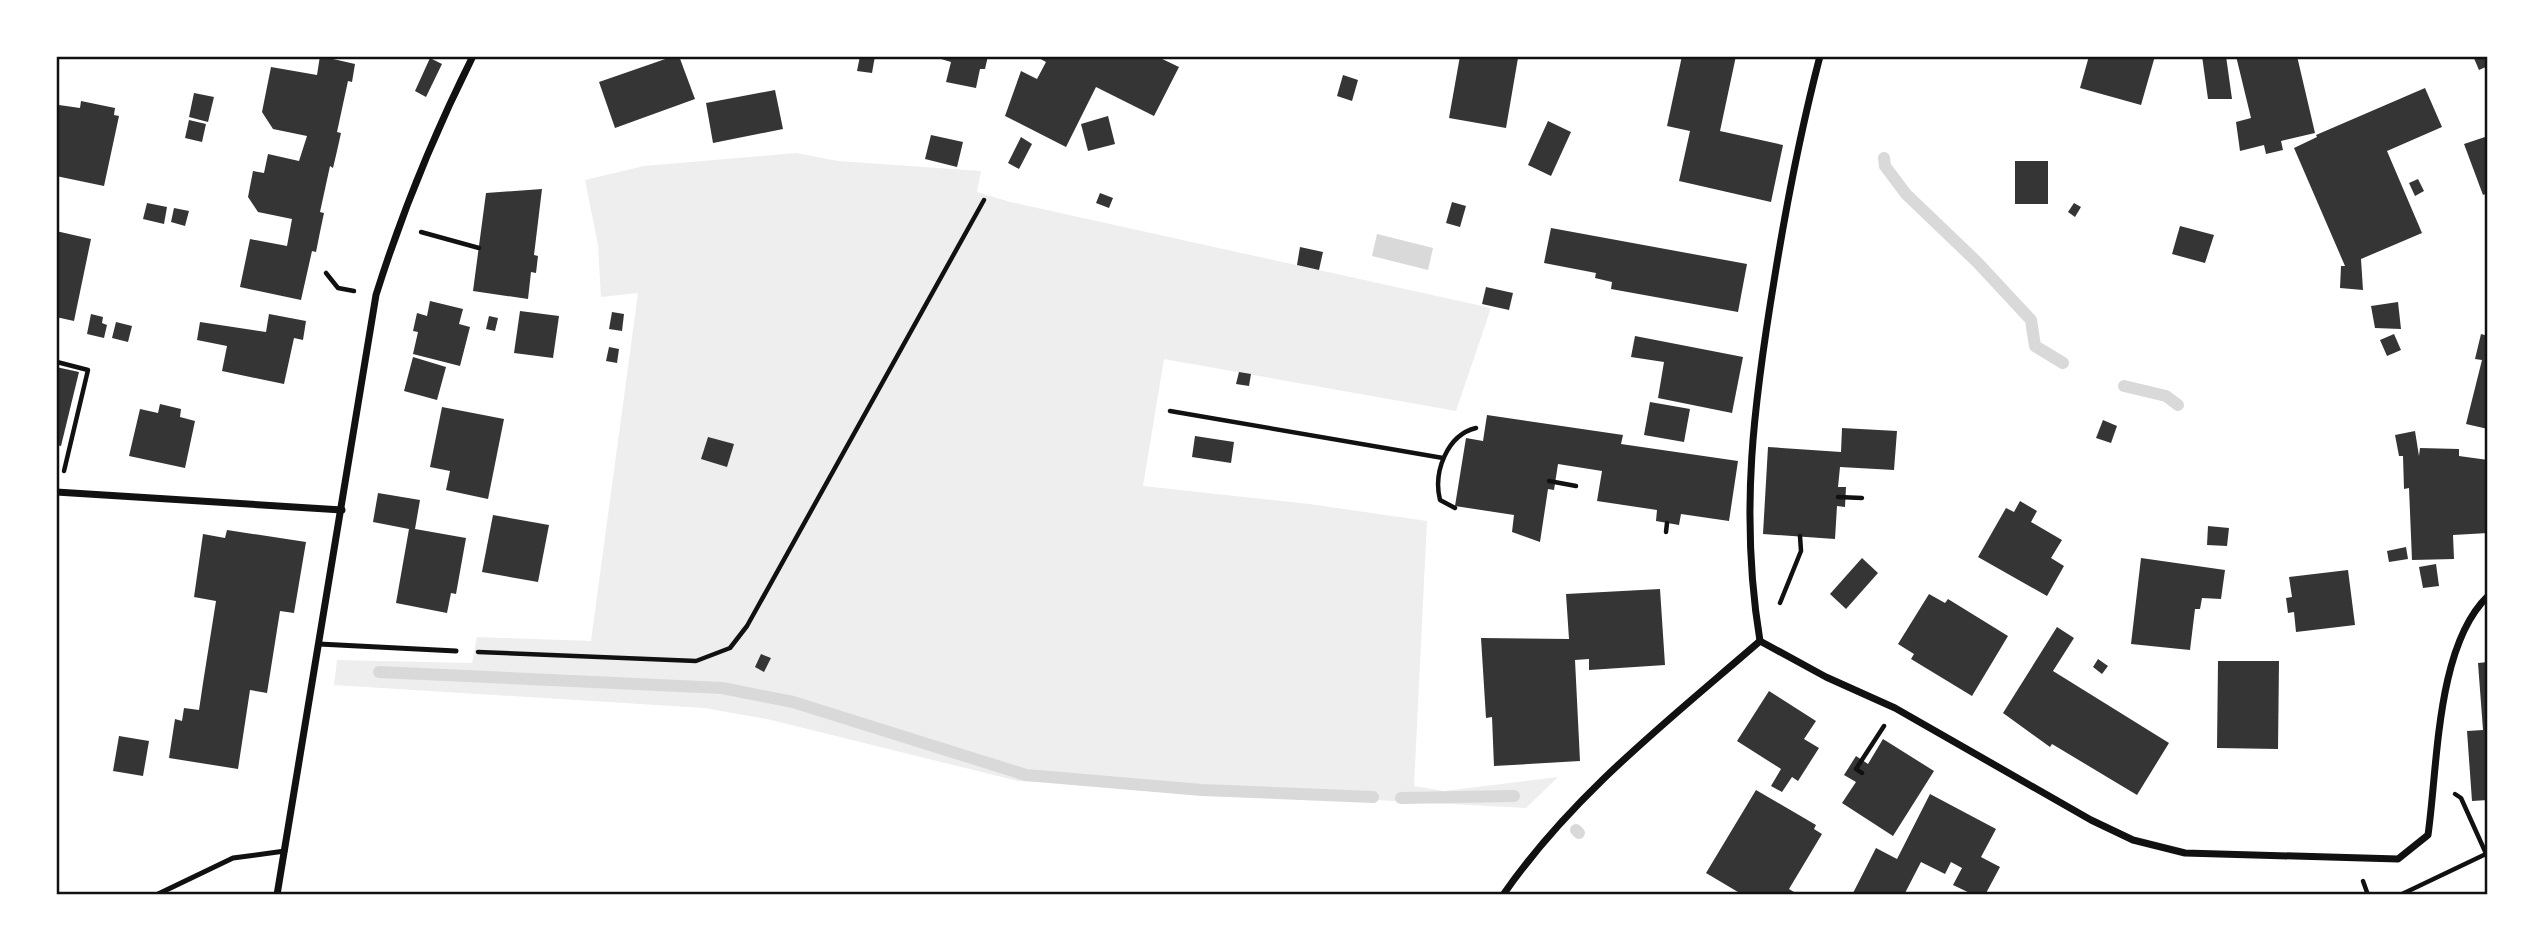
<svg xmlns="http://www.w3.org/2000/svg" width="2544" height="951" viewBox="0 0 2544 951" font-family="Jost,sans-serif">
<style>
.green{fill:#eee}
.water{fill:#d9d9d9}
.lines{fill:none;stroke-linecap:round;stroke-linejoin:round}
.stream{stroke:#d9d9d9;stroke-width:12}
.building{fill:#353535}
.path{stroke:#111;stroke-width:4.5}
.service{stroke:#111;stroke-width:5}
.minor{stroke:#111;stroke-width:7}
.neatline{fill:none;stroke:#111;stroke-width:2.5}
</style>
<rect width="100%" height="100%" fill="#fff"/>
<!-- green -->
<polygon class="green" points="796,153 838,161 981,171 977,192 1010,202 1491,308 1456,411 1164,359 1143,486 1309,504 1427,521 1414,786 1444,791 1558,777 1526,808 1018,781 767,719 704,708 334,685 337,660 472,663 477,637 591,641 638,293 601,297 598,245 585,180 644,166"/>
<!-- water -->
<polygon class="water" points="1377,234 1433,248 1428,270 1372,256"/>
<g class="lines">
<!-- stream -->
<g class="stream">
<polyline points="1884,158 1885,166 1906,194 1977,262 2031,320 2035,346 2063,363"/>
<polyline points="2124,386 2166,396 2178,405"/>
<polyline points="379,672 722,688 793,702 1026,775 1202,790 1373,797"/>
<polyline points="1401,798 1514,796"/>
<polyline points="1576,830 1579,833"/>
</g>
</g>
<!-- building -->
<g class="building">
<polygon points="320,56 355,64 352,82 348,81 337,132 341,133 337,151 333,168 330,166 320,212 324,213 320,232 316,252 312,251 301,300 240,287 250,239 287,246 292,219 258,212 248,197 253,171 264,173 268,154 299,161 307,136 273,129 262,112 271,67 317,75"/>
<polygon points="674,56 679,56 695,99 615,128 599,82"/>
<polygon points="860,56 875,56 872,73 857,71"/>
<polygon points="931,56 988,56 985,69 980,69 976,88 946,82 951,62"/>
<polygon points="1035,56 1156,56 1179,67 1154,116 1096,87 1066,147 1005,116 1021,71 1037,79 1046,62"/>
<polygon points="1460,56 1518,58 1506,128 1449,118"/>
<polygon points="1682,56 1736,56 1720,131 1783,145 1771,202 1679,181 1690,131 1667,126"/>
<polygon points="2089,56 2155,56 2141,105 2080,88"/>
<polygon points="2202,56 2226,56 2232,99 2208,99"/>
<polygon points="2236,56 2297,56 2315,133 2281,141 2283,150 2266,154 2264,145 2240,151 2236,122 2251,118"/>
<polygon points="2473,56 2488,56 2488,66 2479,70"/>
<polygon points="430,58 442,64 426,97 415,91"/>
<polygon points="1343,75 1358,80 1352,101 1337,96"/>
<polygon points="2425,88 2442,127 2387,151 2422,233 2361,259 2363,290 2340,288 2341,266 2345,266 2294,148 2317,137 2316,135"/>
<polygon points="775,90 783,129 713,143 706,103"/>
<polygon points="194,93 214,97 208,122 189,117"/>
<polygon points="81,101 115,108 114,115 119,116 104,186 56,176 56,121 59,105 80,108"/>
<polygon points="1108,116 1115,144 1088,151 1081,124"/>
<polygon points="189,120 206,124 202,142 185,138"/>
<polygon points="1548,121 1571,132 1551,176 1528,165"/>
<polygon points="931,135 963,142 957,167 925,159"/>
<polygon points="2488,136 2488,193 2483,195 2464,144"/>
<polygon points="1021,137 1032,144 1019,169 1008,163"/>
<rect x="2015" y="161" width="33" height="43"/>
<polygon points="2418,179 2424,191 2415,196 2409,183"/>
<polygon points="542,189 534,255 538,256 536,273 531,272 528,299 473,291 486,193"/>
<polygon points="1100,193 1113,198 1109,208 1096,203"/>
<polygon points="1452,202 1466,206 1460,227 1446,223"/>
<polygon points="147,203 167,207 164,224 143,219"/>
<polygon points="2074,203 2081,207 2075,217 2068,212"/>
<polygon points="174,208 189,211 185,226 171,222"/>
<polygon points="2180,226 2214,235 2205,263 2172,254"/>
<polygon points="1551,228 1747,264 1738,312 1611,289 1612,282 1595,278 1596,273 1544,263"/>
<polygon points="56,231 91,239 74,321 56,317"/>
<polygon points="1300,247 1323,252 1319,270 1297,265"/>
<polygon points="1486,287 1513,293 1509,310 1482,304"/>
<polygon points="430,301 463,309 459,324 470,327 460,366 413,354 418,332 413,331 417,313 427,316"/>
<polygon points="2398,302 2401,329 2375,328 2371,306"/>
<polygon points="520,311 559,316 553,358 514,353"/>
<polygon points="612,312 624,314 622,331 609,329"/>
<polygon points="91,314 103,317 102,323 107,325 104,338 87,334"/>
<polygon points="269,314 306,321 303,340 294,338 284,384 222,371 227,346 197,340 200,322 266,332"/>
<polygon points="489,316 498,318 495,331 486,329"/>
<polygon points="116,322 132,326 128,342 112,338"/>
<polygon points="2394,334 2401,350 2387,356 2380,340"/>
<polygon points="2481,334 2488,336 2488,429 2466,424 2482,360 2475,359"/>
<polygon points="1635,336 1743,357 1732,413 1658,398 1664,362 1631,357"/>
<polygon points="609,347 619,349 617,363 606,361"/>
<polygon points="413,357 446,367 437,400 404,391"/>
<polygon points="56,367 79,372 61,446 56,445"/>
<polygon points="1239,372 1251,374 1249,386 1236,384"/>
<polygon points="1650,402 1690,409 1684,442 1644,435"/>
<polygon points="160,404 181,409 180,417 195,421 185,468 129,456 140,409 158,413"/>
<polygon points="442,407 504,419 488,499 446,490 450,471 430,467"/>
<polygon points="1487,415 1623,435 1621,444 1738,461 1729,521 1681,514 1679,525 1656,521 1657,510 1597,501 1602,471 1558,464 1554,490 1548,489 1540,542 1512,532 1514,515 1455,506 1466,438 1483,441"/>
<polygon points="2103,420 2117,426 2111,443 2096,438"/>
<polygon points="1842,428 1897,431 1894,470 1840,467 1838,487 1846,487 1845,507 1837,506 1835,539 1763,534 1768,447 1841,452"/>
<polygon points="2415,431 2419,456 2420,448 2459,449 2459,456 2488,460 2488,533 2453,535 2454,559 2412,560 2409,488 2404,489 2403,456 2399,456 2395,435"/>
<polygon points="1195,436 1234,442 1231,463 1192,457"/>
<polygon points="708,437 734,444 727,467 701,459"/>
<polygon points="378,493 420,500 415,529 466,538 456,594 451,593 447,613 396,603 409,529 373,522"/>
<polygon points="2020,501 2037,511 2031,522 2062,540 2051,558 2064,566 2047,596 1978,557 2006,508 2014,512"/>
<polygon points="493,515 549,525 538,582 482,572"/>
<polygon points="2208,526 2229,528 2227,546 2207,545"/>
<polygon points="227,530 306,542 294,613 280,611 267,693 250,690 238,769 169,758 175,719 182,721 184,708 199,710 203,683 216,601 194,597 203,534 225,538"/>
<polygon points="2406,547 2408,559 2389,562 2387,551"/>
<polygon points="1862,558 1878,573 1846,609 1830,594"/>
<polygon points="2141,558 2225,570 2221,599 2202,598 2200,609 2195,609 2190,650 2131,644"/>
<polygon points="2436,564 2439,586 2423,588 2419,567"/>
<polygon points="2348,570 2355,625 2296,632 2294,612 2288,613 2286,598 2292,597 2289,577"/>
<polygon points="1660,589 1665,665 1589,670 1589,659 1575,660 1580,761 1494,766 1492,717 1486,718 1481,638 1569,639 1566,594"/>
<polygon points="1929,594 1945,603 1948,599 2008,636 1972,696 1911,659 1914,654 1898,644"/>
<polygon points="2057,627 2074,638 2053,671 2169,743 2137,795 2052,744 2050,747 2003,713"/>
<polygon points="761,654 771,658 764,672 755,667"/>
<polygon points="2098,659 2108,666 2102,674 2093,667"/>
<polygon points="2218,661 2279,661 2278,749 2217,748"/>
<polygon points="2488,662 2488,800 2472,801 2467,731 2483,730 2478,663"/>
<polygon points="1769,691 1816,721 1804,739 1819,748 1798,781 1792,777 1782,792 1771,786 1781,769 1737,741"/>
<polygon points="119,736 149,741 143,776 113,771"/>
<polygon points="1883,739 1934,771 1893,836 1842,803 1856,782 1844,775 1856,756 1868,764"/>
<polygon points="1756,790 1816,825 1814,829 1822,834 1789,889 1799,895 1743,895 1706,873"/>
<polygon points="1930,794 1996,829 1981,857 2000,867 1985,895 1974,895 1953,885 1962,868 1951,862 1945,874 1921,862 1904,895 1852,895 1876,848 1897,859"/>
</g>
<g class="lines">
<!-- path -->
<g class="path">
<polyline points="421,232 479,248"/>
<polyline points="326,273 338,288 354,291"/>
<polyline points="57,362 88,370 64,471"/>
<polyline points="1170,411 1443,458"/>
<polyline points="1549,481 1576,486"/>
<polyline points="1838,497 1862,498"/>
<path d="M1455,508L1440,500C1433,472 1447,435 1476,428"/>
<polyline points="1666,532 1667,523"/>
<polyline points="1780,603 1801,551 1800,536"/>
<polyline points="478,652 696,661 730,648 747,626 984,200"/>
<polyline points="1862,773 1856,769 1884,726"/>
<polyline points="2455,794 2461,798 2488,858"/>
<polyline points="2363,881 2368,895"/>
<polyline points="2400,895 2488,853"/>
</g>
<!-- service -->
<g class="service">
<polyline points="319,644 456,651"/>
<polyline points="156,895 233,858 285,851"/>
</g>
<!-- minor -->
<g class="minor">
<path d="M1820,56C1801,129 1787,201 1775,275C1754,401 1739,514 1760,641L1826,677L1895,708L2091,820L2133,840L2185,853L2398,859L2428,835C2438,765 2436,646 2488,596"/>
<polyline points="56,492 342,510"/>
<path d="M277,895L376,295C402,212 434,134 473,56"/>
<path d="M1503,895C1572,795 1669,720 1760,641"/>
</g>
</g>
<!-- border -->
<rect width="2544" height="951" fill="none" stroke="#ffffff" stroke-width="116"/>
<rect x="58" y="58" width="2428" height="835" class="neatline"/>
</svg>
